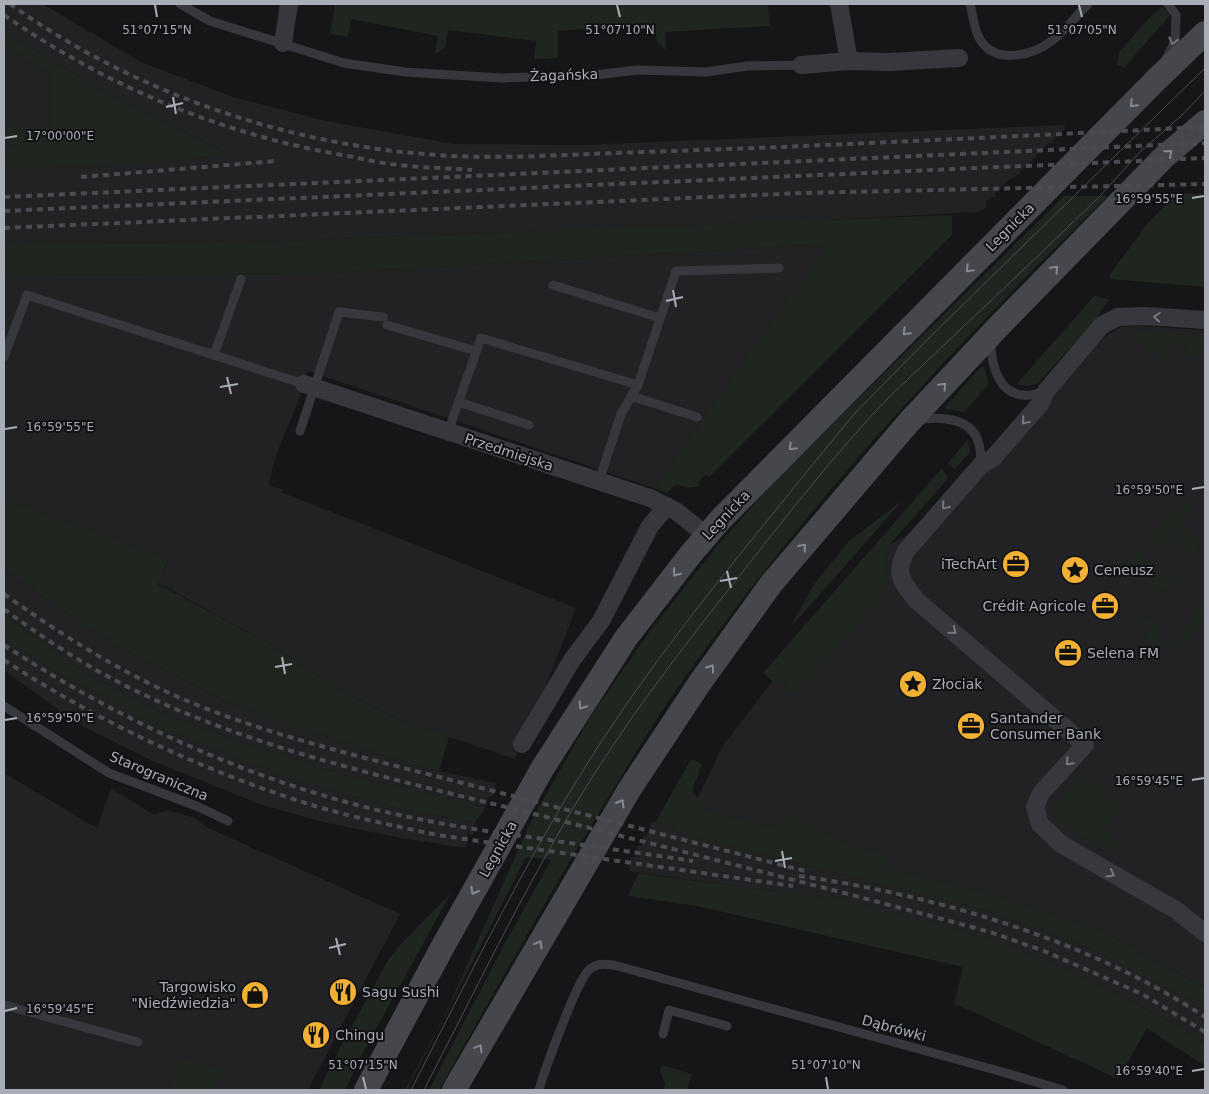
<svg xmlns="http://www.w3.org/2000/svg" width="1209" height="1094" viewBox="0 0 1209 1094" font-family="'DejaVu Sans',sans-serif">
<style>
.built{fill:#222225}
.green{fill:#1e261f}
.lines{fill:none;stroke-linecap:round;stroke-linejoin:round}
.lane{stroke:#37383d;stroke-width:9}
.street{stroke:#37383d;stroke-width:18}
.secondary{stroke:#45474d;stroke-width:24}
.tram{stroke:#4a4c52;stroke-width:1}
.rail{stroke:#4a4c52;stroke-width:4;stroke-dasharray:6 5;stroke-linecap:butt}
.oneway{stroke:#757881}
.oneway2{stroke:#858993}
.ticks{fill:none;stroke:#a8adb8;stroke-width:2}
.labels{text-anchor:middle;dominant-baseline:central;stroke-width:4;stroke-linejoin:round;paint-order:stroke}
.street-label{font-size:14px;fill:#a8adb8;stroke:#111113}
.poi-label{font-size:14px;fill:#a8adb8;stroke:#111113;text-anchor:start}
.ticks-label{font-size:12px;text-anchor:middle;fill:#a8adb8;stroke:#111113;stroke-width:4;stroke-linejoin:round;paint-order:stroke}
</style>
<rect width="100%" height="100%" fill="#161618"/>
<!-- built -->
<g class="built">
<polygon points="4,4 43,4 141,62 233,97 326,121 453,144 581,145 1065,125 1065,129 1053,139 1053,143 1049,143 1020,172 1020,174 1007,181 995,193 995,197 991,197 986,201 987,207 978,212 805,221 286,241 4,244 4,47 9,47 51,76 51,105 55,166 185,160 226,153 100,89 19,41 4,30"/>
<polygon points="828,244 654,488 308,371 300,397 276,455 269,483 270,486 282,489 281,492 576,608 535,714 529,713 517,747 519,748 515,759 423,728 413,726 347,694 266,642 158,583 168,560 4,499 4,275 331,273"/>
<polygon points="1137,326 1205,330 1205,988 1108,934 812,850 693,808 722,747 865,559 917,529 1073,366 1103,338 1121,327"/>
<polygon points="4,569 100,636 227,702 387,757 439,771 496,783 492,797 489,796 486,807 345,775 250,745 162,713 81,670 4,615"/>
<polygon points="4,639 62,676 166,730 292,779 399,809 475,822 473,835 468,834 466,848 406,839 327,823 262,805 155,762 78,724 4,670"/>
<polygon points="4,773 97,828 111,788 154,815 168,810 195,818 206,827 400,914 308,1090 4,1090"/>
<polygon points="656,821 677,827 675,832 981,909 1092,949 1205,1008 1205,1044 1187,1031 1088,978 838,898 778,892 629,871 631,857 635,858 637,846 641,846 644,835 647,836 651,823"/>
</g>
<!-- green -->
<g class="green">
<polygon points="335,4 768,4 770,26 665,32 666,50 657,42 655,23 558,31 558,58 534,59 536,41 448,30 445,48 435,54 438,36 351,19 348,37 330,34"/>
<polygon points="1162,7 1170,15 1124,68 1117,64 1119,52 1149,18"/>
<polygon points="4,30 19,41 100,89 226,153 185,160 4,169 4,149 15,148 14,139 4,139 4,122 11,127 27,128 28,124 36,124 36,127 50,127 51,76 9,47 4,47"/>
<polygon points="1178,193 1205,194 1205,287 1110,279 1109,276 1147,224"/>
<path d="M1064,196H1108C946,353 793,519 665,706C647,733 631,761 614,788C553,887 496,989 439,1090H429L504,945L551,860L526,857L407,1090H405L446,1012L532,819L591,716L647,635L717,546L774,482Z"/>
<path d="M952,215V235L709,477L706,474L698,482L700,485C691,489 685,488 676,484L667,493L654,488L827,244L331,273L4,275V244L286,241Z"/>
<polygon points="1095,295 1109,300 1093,323 1038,383 1028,386 1016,385"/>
<polygon points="1133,332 1205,336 1205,344 1191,361 1184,355 1189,346 1182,341 1163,362 1131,335"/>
<polygon points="982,366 984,367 989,384 964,412 945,409 945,407"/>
<polygon points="968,439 970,452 955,469 948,463"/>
<path d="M942,468L947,476V480L890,544C883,561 884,569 888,587L793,697L785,689L788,682L784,679L777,685L763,673Z"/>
<polygon points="1185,498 1195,507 1178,524 1175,542 1157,545 1150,538"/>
<polygon points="4,499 168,559 158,584 266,642 347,694 413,726 423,728 449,736 439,771 387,757 227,702 100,636 4,569"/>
<polygon points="903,500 790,628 814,584 849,541"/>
<path d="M1185,526H1189L1200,552L1186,554C1179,546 1182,536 1185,526Z"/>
<polygon points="1141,549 1144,552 1146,572 1129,571 1127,569 1127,565"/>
<polygon points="1170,574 1181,584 1154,593 1150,585 1151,580"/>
<polygon points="1203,603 1205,605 1205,619 1174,654 1177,635"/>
<polygon points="4,615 81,670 162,713 250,745 345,775 486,807 475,822 400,809 291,779 166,730 62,676 4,639"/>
<path d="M1141,617L1155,620C1160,629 1162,637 1160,647H1155L1145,640L1151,630L1139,620Z"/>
<polygon points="691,759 702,764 692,791 708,812 771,828 791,814 849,845 886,855 888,869 994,895 1108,934 1205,988 1205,1008 1092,949 981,909 675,832 676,827 656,821"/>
<polygon points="1083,775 1121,809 1103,828 1116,841 1107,852 1060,822 1052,812 1053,806"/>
<polygon points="638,873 778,892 838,898 988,939 1088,978 1187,1031 1205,1044 1205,1066 1147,1028 1118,1079 954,1003 963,967 697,906 628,896"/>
<polygon points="451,893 365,1049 345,1090 319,1090 341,1046 388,960 402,943"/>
<polygon points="181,1059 222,1068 214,1090 170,1090"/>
<polygon points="662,1065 692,1074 687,1090 664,1089 665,1083 660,1071"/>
</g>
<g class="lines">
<!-- lane -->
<g class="lane">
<polyline points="180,4 210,21 344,63 405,72 502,78 595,75 637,70 706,72 747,66 801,65"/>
<path d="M970,4C973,15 974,32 981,41C997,65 1034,55 1053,40C1066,30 1077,15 1088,4"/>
<polyline points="1166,59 1175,41 1176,15 1168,4"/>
<polyline points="553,285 660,318"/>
<polyline points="387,325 476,351"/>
<path d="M991,341C991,366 999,398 1030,395C1035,395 1040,393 1045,391"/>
<polyline points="214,355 241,279"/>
<polyline points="4,357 27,295 304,384"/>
<polyline points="631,396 697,417"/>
<polyline points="459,402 529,425"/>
<path d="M917,420C938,416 970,417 978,441C981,449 981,457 981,465"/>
<polyline points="300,431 339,312 383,317"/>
<polyline points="448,432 481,338 638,385 676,271 779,268"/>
<polyline points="599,481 621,414 638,385"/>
<polyline points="4,706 109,773 199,807 228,821"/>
<polyline points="4,1005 138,1042"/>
<polyline points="663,1034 669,1010 727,1026"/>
<path d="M539,1090C544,1072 577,980 589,970C596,963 605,964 614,965L1006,1073L1063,1090"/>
</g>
<!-- street -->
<g class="street">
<polyline points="839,4 849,61"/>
<polyline points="283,43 289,4"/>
<polyline points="801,65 849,61 890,62 959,58"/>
<path d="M1205,320L1146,316L1118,317L1102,325L1046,391L1040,404L993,458L981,465L906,551C894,575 902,581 916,600L1085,745L1041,793L1035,807L1040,824L1061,844L1176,910L1205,933"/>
<polyline points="304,384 650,498 676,511 706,535"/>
<polyline points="522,744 572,660 601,621 650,526 667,506"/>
</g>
<!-- secondary -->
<g class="secondary">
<polyline points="366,1090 442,948 542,769 626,638 690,555 720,520 1157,79 1205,33"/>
<polyline points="454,1090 629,790 699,684 771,584 909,422 999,326 1163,158 1205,122"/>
</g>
<!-- tram -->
<g class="tram">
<path d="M411,1090C471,973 529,853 601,742C670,636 752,540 831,442L856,412L933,334L1205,68"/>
<path d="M424,1090C473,995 520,897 575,805C623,725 679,652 737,579C785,518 833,456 887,399L1040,254L1099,197L1140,152L1181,116L1205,91"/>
</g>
<!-- rail -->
<g class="rail">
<path d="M10,4C139,96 295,148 453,156C498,158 544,156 589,154C644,152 700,150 755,148C905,142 1055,134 1205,127"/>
<path d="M4,15C108,87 223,135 348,156C365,159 382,164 400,165C424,168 448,168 472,170"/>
<polyline points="81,177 277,161"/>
<polyline points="4,197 1205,143"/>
<polyline points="4,211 1205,158"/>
<polyline points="4,228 801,193 1205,184"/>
<path d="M4,594C56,631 109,665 167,692C230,721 298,740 365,758L809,872"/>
<path d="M4,609C43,638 84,665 128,687C256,751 399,780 538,815C689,853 840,891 990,932L1044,951L1142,994L1205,1032"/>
<path d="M4,645C114,717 234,773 361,806C419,821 477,830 536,838C588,846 641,853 693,861"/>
<path d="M4,660C100,723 206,772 315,806C355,818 396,826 437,835L793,886"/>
<path d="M799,876C936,895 1090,941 1205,1017"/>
</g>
</g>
<!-- one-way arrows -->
<defs><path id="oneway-chevron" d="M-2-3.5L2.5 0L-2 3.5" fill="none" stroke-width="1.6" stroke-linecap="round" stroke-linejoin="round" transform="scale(1.25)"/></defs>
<g class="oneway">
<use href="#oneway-chevron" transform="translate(1173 41) rotate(105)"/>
<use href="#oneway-chevron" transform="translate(1157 317) rotate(-176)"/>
<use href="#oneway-chevron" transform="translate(1025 421) rotate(132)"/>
<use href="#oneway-chevron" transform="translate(945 506) rotate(131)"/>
<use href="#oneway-chevron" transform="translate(953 631) rotate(39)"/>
<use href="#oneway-chevron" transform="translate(1069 762) rotate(133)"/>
<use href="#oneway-chevron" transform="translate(1111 874) rotate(30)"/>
</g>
<g class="oneway2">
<use href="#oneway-chevron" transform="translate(1133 104) rotate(135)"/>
<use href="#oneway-chevron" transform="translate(1169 153) rotate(-41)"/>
<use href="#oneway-chevron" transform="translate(969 269) rotate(135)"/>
<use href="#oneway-chevron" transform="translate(1055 269) rotate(-46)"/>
<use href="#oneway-chevron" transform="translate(906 332) rotate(135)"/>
<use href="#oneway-chevron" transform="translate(943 386) rotate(-47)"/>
<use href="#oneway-chevron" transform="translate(792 447) rotate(135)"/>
<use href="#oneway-chevron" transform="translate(803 547) rotate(-49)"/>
<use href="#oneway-chevron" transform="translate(676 573) rotate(128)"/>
<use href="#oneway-chevron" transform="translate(711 668) rotate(-54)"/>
<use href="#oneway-chevron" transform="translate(582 706) rotate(122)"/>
<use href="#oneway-chevron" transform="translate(621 803) rotate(-60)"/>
<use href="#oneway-chevron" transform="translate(474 891) rotate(119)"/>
<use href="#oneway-chevron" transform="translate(539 944) rotate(-61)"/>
<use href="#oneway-chevron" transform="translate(479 1048) rotate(-59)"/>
</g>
<!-- ticks -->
<path class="ticks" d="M155,5L157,17M617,5L620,17M1079,5L1082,17M173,97L176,114M166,107L183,103M5,138L17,136M1192,198L1204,196M673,290L676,307M666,301L683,297M227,377L231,394M220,387L238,384M5,429L17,427M1192,489L1204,487M727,571L731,588M720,581L737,578M282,657L285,674M275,667L292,664M5,720L17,718M1192,780L1204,778M782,851L785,868M775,861L792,858M336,938L340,955M329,948L346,944M5,1011L17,1008M1192,1071L1204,1069M363,1077L366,1089M826,1077L828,1089"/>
<!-- icons -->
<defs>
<symbol id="office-disc" viewBox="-11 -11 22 22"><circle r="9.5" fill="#f2b134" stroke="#111113"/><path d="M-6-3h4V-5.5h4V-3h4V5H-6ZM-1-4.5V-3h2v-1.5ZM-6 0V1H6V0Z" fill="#111"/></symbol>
<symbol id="sight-disc" viewBox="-11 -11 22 22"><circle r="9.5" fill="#f2b134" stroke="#111113"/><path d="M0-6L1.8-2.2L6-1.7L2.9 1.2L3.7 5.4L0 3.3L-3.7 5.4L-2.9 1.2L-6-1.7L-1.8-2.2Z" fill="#111"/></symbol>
<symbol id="restaurant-disc" viewBox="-11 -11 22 22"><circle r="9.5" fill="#f2b134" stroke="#111113"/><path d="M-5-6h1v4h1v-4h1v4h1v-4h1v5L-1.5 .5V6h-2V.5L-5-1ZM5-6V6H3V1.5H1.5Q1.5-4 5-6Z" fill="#111"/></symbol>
<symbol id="shop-disc" viewBox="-11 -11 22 22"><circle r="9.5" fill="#f2b134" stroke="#111113"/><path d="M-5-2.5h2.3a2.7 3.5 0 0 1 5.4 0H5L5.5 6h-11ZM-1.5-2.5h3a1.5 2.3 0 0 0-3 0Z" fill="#111"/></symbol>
</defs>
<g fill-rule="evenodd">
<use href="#office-disc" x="1000" y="548" width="32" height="32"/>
<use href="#sight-disc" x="1059" y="554" width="32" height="32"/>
<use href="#office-disc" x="1089" y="590" width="32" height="32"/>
<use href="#office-disc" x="1052" y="637" width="32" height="32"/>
<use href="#sight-disc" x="897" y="668" width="32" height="32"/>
<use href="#office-disc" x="955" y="710" width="32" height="32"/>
<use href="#restaurant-disc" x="327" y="976" width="32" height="32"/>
<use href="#shop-disc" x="239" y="979" width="32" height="32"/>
<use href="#restaurant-disc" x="300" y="1019" width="32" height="32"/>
</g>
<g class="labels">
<!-- street labels -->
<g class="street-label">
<text transform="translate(564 75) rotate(-2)">Żagańska</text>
<text transform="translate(1010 227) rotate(-45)">Legnicka</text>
<text transform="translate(509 452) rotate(18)">Przedmiejska</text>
<text transform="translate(726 515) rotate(-47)">Legnicka</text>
<text transform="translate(159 776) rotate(23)">Starograniczna</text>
<text transform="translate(498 849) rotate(-61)">Legnicka</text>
<text transform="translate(894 1028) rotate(15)">Dąbrówki</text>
</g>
<!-- poi labels -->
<g class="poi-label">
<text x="997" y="564" text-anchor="end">iTechArt</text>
<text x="1094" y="570">Ceneusz</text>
<text x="1086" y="606" text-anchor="end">Crédit Agricole</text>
<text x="1087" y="653">Selena FM</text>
<text x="932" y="684">Złociak</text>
<text x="990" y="718">Santander<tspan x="990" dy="16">Consumer Bank</tspan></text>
<text x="236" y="987" text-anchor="end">Targowisko<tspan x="236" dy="16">"Niedźwiedzia"</tspan></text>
<text x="362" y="992">Sagu Sushi</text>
<text x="335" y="1035">Chingu</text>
</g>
</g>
<g class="ticks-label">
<text x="157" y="34">51°07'15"N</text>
<text x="620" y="34">51°07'10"N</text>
<text x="1082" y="34">51°07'05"N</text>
<text x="60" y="140">17°00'00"E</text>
<text x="1149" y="203">16°59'55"E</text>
<text x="60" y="431">16°59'55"E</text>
<text x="1149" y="494">16°59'50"E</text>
<text x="60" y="722">16°59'50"E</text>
<text x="1149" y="785">16°59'45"E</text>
<text x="60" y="1013">16°59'45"E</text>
<text x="363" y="1069">51°07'15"N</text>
<text x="826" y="1069">51°07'10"N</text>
<text x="1149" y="1075">16°59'40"E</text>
</g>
<!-- border -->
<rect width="1209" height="1094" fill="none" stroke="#a8adb8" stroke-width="10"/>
</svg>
